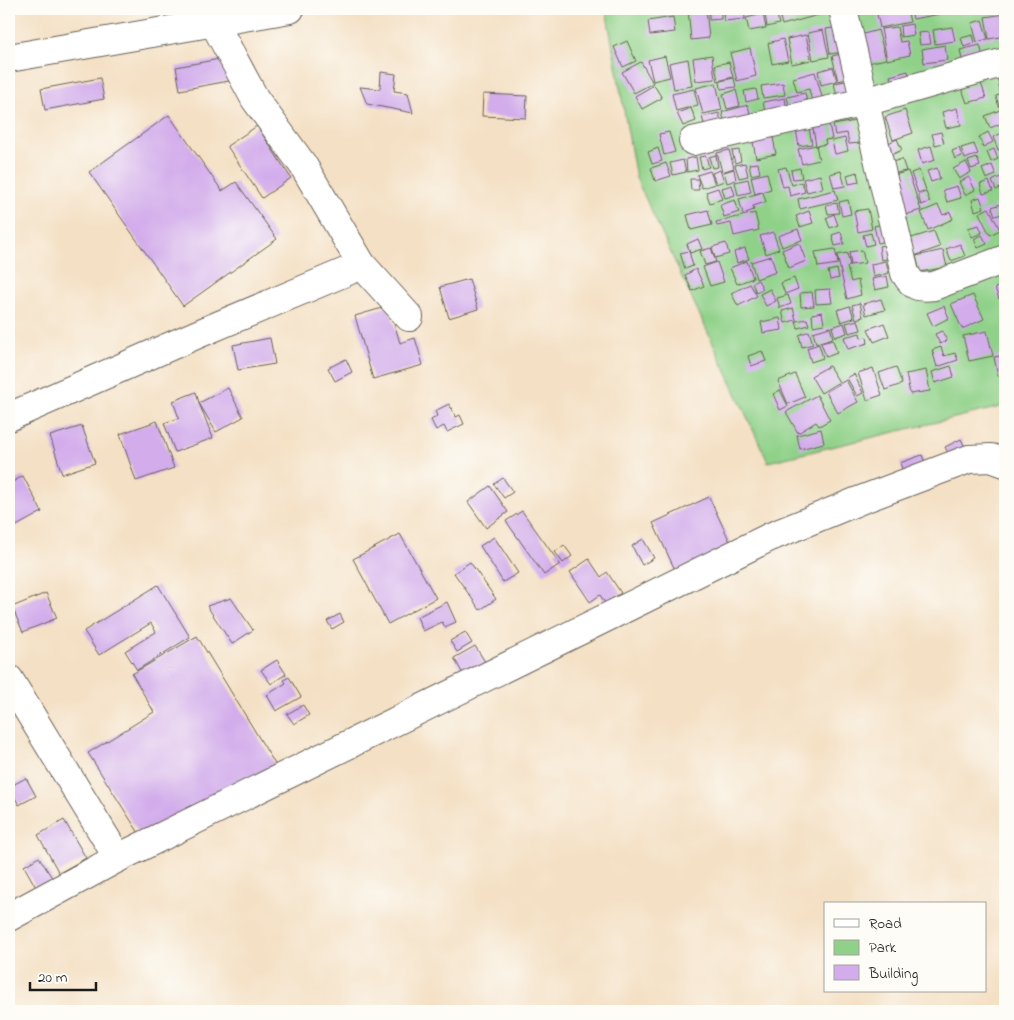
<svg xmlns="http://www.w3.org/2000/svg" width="1014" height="1020" viewBox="0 0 1014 1020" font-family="'Indie Flower',sans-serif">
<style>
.green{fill:#90d189;stroke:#567652}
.building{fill:#d2aceb}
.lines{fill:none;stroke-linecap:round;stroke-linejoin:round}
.minor-casing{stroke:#686157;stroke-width:30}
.minor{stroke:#fff;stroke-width:28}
</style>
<rect width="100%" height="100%" fill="#fdfcf7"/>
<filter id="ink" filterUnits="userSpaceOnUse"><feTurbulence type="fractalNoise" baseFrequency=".02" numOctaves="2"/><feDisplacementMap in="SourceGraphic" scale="10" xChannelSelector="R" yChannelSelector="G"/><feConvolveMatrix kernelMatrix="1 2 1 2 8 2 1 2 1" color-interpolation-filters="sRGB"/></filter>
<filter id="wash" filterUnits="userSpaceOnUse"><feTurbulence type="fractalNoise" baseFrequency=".0096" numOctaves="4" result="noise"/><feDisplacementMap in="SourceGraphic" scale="20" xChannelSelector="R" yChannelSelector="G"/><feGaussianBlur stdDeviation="1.12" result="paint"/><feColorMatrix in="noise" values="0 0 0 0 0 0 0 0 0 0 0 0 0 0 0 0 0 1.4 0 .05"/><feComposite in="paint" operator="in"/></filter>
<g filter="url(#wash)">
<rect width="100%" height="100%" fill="#f4e0c4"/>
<!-- green -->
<polygon class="green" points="606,9 1005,9 1005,406 768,462 636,178"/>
<g id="blocks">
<!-- building -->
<g class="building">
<polygon points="688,9 706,9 709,38 691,40"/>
<polygon points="709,9 721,9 721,19 709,20"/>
<polygon points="723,9 744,9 745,19 724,21"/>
<polygon points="747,9 771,9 772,11 748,15"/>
<polygon points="778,9 840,9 782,25"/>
<polygon points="876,9 907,9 910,22 880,28"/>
<polygon points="911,9 939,9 940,14 913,19"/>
<polygon points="776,11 779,24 767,27 765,14"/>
<polygon points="763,14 766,28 749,31 746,18"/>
<polygon points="1005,14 1005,36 989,39 985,17"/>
<polygon points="673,17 675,32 650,35 648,21"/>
<polygon points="982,20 988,39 977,42 972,23"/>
<polygon points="912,24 914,35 901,37 900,26"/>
<polygon points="846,26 850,51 830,54 826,29"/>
<polygon points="897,27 900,42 907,41 910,55 887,60 881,29"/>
<polygon points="952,27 955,41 935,44 933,30"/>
<polygon points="823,30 829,57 813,60 808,33"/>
<polygon points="878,30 886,59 868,63 860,35"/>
<polygon points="929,32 931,44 920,45 918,33"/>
<polygon points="806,35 811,60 792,64 787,39"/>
<polygon points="973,35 975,43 964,47 961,38"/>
<polygon points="783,39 788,61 772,64 768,43"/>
<polygon points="627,41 636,61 623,67 614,47"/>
<polygon points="945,45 947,60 924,63 922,49"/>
<polygon points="980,45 985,64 964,69 960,50"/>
<polygon points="750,48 756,76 737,81 730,53"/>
<polygon points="849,52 855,77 838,81 832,56"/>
<polygon points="712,55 715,79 696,81 693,58"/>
<polygon points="665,56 670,77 653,81 648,60"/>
<polygon points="225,58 229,81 180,90 176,67"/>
<polygon points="688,59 692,86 674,89 669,63"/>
<polygon points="641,62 653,83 634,93 622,72"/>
<polygon points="729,62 733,77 718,81 715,65"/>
<polygon points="833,67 837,81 821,85 818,71"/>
<polygon points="908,71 912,86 894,90 890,76"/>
<polygon points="381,72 396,74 394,91 408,93 413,113 367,104 360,87 380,89"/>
<polygon points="815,72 825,107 814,110 809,89 797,92 793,78"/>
<polygon points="100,78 104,99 45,110 41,89"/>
<polygon points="734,78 736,87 721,89 720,81"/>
<polygon points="1005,78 1005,91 1000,92 998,80"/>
<polygon points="857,79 862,101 839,106 834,83"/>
<polygon points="716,83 722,110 703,114 696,88"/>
<polygon points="783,83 785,95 763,98 761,86"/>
<polygon points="981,83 986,98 967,103 962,89"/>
<polygon points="654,85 662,98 642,109 635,96"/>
<polygon points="694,89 698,105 676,111 672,94"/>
<polygon points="756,89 758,99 746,102 744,91"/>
<polygon points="736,90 740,106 727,109 723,94"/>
<polygon points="805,93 809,111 791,116 787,97"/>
<polygon points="1005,93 1005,106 999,107 996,96"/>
<polygon points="483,94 527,96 526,118 482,116"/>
<polygon points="785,98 788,117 767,121 763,102"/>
<polygon points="748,105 753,126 727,133 722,112"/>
<polygon points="691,108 696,121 683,126 677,113"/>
<polygon points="957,108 961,125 946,128 942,112"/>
<polygon points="905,110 913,133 893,140 885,117"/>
<polygon points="1000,110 1005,122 990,128 985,116"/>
<polygon points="719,113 724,133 708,137 702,117"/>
<polygon points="169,115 222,191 236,182 277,239 183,306 89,172"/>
<polygon points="856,121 860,143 849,144 847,133 835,135 833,125"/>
<polygon points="829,124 832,139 825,140 826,144 816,146 813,128"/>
<polygon points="257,126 291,178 262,198 227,146"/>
<polygon points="809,128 812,144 799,146 796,130"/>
<polygon points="669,132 675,152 664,155 659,134"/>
<polygon points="941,132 944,143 935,145 932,134"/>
<polygon points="988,132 993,142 983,147 979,137"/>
<polygon points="1005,132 1005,147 998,150 993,137"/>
<polygon points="773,137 776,154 756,158 753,142"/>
<polygon points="845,138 848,151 835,154 832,141"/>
<polygon points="897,139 902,150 891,155 886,144"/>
<polygon points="974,144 978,154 965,159 961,148"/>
<polygon points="816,145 819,160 802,164 798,149"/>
<polygon points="931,146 935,160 922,164 918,150"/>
<polygon points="658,148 662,161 652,164 648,152"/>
<polygon points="959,148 962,156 955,159 952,151"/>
<polygon points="994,149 998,159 991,162 987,152"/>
<polygon points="729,150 734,168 722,172 717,153"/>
<polygon points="739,150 741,161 735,163 732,151"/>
<polygon points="716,155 718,167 712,168 709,157"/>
<polygon points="706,156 709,167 702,169 699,157"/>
<polygon points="696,157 698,170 687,172 686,159"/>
<polygon points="977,158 980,166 971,169 968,161"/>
<polygon points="902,159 906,171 892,174 889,163"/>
<polygon points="683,160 686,172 673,175 670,163"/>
<polygon points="966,162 971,172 959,179 953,169"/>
<polygon points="666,163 671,176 655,181 651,168"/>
<polygon points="745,163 748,176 739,178 735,165"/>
<polygon points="758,163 760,173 751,175 749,164"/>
<polygon points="992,165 996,175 986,179 982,169"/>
<polygon points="786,167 792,185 802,182 805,192 790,196 788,186 783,187 778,169"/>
<polygon points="800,168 802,178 793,179 791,170"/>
<polygon points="937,168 940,179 931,182 927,171"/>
<polygon points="734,169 736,180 727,183 724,172"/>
<polygon points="720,170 724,181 716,184 712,173"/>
<polygon points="919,170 926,190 918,193 911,173"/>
<polygon points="710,171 715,184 702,188 697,175"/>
<polygon points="841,171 845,186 834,188 830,174"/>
<polygon points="908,171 921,210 905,215 892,176"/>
<polygon points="857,172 859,182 849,184 847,175"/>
<polygon points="767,173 771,189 755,194 751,177"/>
<polygon points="820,175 823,188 807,192 803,179"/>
<polygon points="969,177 975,190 965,195 959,182"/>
<polygon points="1000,177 1005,186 996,190 992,181"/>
<polygon points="690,179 698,179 699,190 691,190"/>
<polygon points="748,179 751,192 738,195 735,182"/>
<polygon points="989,181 993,191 983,194 980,184"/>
<polygon points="732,185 735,195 725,198 722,188"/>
<polygon points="957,186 961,198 947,202 943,190"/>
<polygon points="718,188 722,199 710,203 706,192"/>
<polygon points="835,190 838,200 800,209 798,199"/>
<polygon points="763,192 766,202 753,206 754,210 743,214 739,199"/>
<polygon points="926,192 930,202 921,205 918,195"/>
<polygon points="980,197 984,208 975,211 972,200"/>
<polygon points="735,200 739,212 724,217 720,205"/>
<polygon points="848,200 851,214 842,216 839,202"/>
<polygon points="837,203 839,213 828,214 826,205"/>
<polygon points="1004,203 1005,213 995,216 992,207"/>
<polygon points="938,205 943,215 950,212 953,219 928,230 921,212"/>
<polygon points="989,208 1000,230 990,235 979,213"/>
<polygon points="868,209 872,229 858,232 854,211"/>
<polygon points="708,210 712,225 691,230 687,215"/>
<polygon points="809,211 813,223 800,227 796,216"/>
<polygon points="755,213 759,230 734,236 731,223 717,226 716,222"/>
<polygon points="834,214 838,225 830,228 826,218"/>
<polygon points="891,222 895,239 878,243 874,226"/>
<polygon points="979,225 982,233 972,237 968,228"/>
<polygon points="798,229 802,240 782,247 778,236"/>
<polygon points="934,231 940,247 914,256 908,239"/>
<polygon points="773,232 779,249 766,254 760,236"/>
<polygon points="841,232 844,244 835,246 832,235"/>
<polygon points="871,233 874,244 866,246 863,235"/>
<polygon points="982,235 987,244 978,248 974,239"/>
<polygon points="698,239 702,249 690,253 687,244"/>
<polygon points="726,243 729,254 715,258 712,247"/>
<polygon points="799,243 806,261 789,268 782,250"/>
<polygon points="896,243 899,257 881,260 879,246"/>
<polygon points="960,244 965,256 951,261 946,249"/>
<polygon points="711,248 716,262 705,265 700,251"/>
<polygon points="745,248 749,259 737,263 734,252"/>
<polygon points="835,249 838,264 818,267 815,252"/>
<polygon points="862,250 865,263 851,265 849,252"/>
<polygon points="943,250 947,267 920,272 916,256"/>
<polygon points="689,251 693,266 685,269 680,253"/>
<polygon points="847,253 850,266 847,267 851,282 858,280 861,295 847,299 837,255"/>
<polygon points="771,256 776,272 756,279 751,262"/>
<polygon points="747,261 753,278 737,284 730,268"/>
<polygon points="886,261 889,273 873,277 871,264"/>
<polygon points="717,262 724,282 710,286 703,267"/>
<polygon points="696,269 704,286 692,291 685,275"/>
<polygon points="837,269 839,278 830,280 828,271"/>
<polygon points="887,276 889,287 875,290 872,279"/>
<polygon points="794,278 798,289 785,294 781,283"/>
<polygon points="469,279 478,309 449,318 440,287"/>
<polygon points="758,280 763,289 756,292 752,283"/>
<polygon points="750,284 757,296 738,306 731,293"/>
<polygon points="1005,284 1005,297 999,299 995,288"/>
<polygon points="770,289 776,301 766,306 760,294"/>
<polygon points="830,289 832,303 816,304 815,290"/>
<polygon points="812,292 814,306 801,307 800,293"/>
<polygon points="788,295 791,304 780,308 777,298"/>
<polygon points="973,295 984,319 962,329 951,304"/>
<polygon points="881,299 885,310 866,315 863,304"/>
<polygon points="860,303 863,317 856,319 852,305"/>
<polygon points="389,306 400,343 415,338 423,365 373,379 355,316"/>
<polygon points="850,306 854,318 841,322 837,310"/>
<polygon points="944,306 949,318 933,326 927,313"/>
<polygon points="793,308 796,320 785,323 782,311"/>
<polygon points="822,312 824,324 813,326 812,314"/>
<polygon points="780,318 782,330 763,333 761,322"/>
<polygon points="807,319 809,325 798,328 796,321"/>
<polygon points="858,320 861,330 849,333 846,323"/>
<polygon points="844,323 847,333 835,337 832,327"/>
<polygon points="884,323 889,336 874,342 868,329"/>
<polygon points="830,327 833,338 816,343 813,332"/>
<polygon points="809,331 813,344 802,347 799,335"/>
<polygon points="942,331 947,341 940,344 935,334"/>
<polygon points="987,331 993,356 969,361 963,336"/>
<polygon points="860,333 861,338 867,337 868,343 848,349 844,337"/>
<polygon points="270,338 275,364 238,370 233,345"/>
<polygon points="833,340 837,353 826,357 821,343"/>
<polygon points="819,344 823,358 811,362 807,348"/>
<polygon points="941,347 944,356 955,353 958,360 937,367 932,350"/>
<polygon points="762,351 766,361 751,366 748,356"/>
<polygon points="1005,355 1005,375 998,376 994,357"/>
<polygon points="346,359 352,372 335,381 328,368"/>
<polygon points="829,366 839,382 821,393 811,376"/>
<polygon points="951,366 954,377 935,383 932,372"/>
<polygon points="896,367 902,384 885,390 879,373"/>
<polygon points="873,368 882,395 867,400 858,373"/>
<polygon points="926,370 930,391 910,394 906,374"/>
<polygon points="795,374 805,397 788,404 778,381"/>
<polygon points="854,374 863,393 857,396 847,378"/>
<polygon points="846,380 858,402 838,413 826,392"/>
<polygon points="228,388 243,417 216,432 199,403 213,438 175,452 164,423 179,418 173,401 196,392 199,403"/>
<polygon points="780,390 788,406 780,410 773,394"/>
<polygon points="817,395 830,420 819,426 816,422 798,433 786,412"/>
<polygon points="449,404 456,417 460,415 464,424 447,432 444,426 436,430 431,420 437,416 435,411"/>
<polygon points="157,421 174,468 136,481 120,434"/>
<polygon points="82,426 95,463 62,474 50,436"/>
<polygon points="821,429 824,443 800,449 797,435"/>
<polygon points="961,439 968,453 952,461 945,447"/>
<polygon points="922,455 928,471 906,480 900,463"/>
<polygon points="23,476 42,512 9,530 9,484"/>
<polygon points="503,478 513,492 504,498 494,484"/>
<polygon points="490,486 508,512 486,528 468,502"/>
<polygon points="709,497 733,548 677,574 653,523"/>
<polygon points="522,511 560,564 544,575 506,521"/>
<polygon points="400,534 436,598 388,624 353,559"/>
<polygon points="494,537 518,573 503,582 480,546"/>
<polygon points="643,539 654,558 642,565 632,546"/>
<polygon points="564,545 572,556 563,563 555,552"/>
<polygon points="589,559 601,577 607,572 621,593 605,603 600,595 590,602 570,572"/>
<polygon points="470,562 496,599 480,610 454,573"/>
<polygon points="158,585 190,637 137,670 125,651 156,632 151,623 99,655 84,631"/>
<polygon points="46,593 57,618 23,632 12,607"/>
<polygon points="231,598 253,630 232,644 207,606"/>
<polygon points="447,602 456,622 445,627 442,622 423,631 417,617"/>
<polygon points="340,614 344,622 332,629 327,621"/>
<polygon points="465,632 472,643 457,652 450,641"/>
<polygon points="197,636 278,769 144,841 88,753 154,712 132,674"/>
<polygon points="475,646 489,668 467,681 454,658"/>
<polygon points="277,660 286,674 271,684 261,670"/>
<polygon points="289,677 301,697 276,711 267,695 286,683 284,680"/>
<polygon points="303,705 309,715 294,724 287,714"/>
<polygon points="26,778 36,796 19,805 9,787"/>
<polygon points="64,820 86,858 59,873 38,835"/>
<polygon points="39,857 54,881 38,891 24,866"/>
</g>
</g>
</g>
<g filter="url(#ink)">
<use href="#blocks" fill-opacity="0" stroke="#686157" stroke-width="1"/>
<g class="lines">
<defs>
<g id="minor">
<path d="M843,9L905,273C913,287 918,288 934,286L1005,259"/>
<polyline points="213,21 255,99 303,165 362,265 409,317"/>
<polyline points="9,58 290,9"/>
<polyline points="693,141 865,102 1005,62"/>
<polyline points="9,417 198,334 362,265"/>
<polyline points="9,679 118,858"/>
<polyline points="9,917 118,858 770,537 858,501 969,459 991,458 1005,463"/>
</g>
</defs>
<!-- minor casing -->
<use href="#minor" class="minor-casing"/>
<!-- minor -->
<use href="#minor" class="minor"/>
</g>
</g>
<!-- margin -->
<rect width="1014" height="1020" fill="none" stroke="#fdfcf7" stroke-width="30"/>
<!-- legend -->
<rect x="824" y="902" width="162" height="90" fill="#fdfcf7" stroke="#a3a29f"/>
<rect x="834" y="919" width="25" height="8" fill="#ffffff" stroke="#a3a29f"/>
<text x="869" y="928" font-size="15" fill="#1c1c1c">Road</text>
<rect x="834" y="940" width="25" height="15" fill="#90d189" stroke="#a3a29f"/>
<text x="869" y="952" font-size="15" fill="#1c1c1c">Park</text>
<rect x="834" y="965" width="25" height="15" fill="#d2aceb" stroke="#a3a29f"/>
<text x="869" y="978" font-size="15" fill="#1c1c1c">Building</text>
<!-- scale -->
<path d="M30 982v8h66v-8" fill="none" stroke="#1c1c1c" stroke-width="2.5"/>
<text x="38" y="982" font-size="15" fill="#1c1c1c" stroke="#fdfcf7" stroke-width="4" paint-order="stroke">20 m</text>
</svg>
